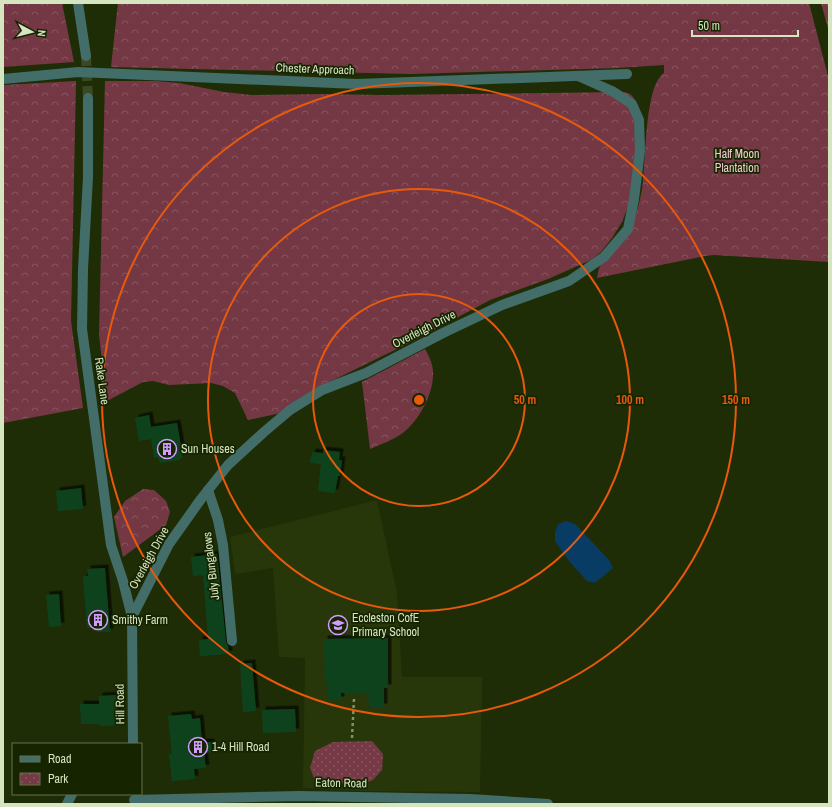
<svg xmlns="http://www.w3.org/2000/svg" width="832" height="807" viewBox="0 0 832 807" font-family="'Archivo Narrow',sans-serif">
<style>
.built{fill:#27370a}
.forest{fill:url(#forest-crowns)}
.park{fill:url(#park-dots)}
.water{fill:#093c64}
.building{fill:#0f431c;filter:url(#shadow)}
.lines{fill:none;stroke-linecap:round;stroke-linejoin:round}
.minor-tunnel{stroke:#3a4922;stroke-width:10;stroke-dasharray:10 5;stroke-linecap:butt}
.path{stroke:#81906a;stroke-width:2.5;stroke-dasharray:3 3;stroke-linecap:butt}
.minor{stroke:#426d69;stroke-width:10}
.ring{fill:none;stroke:#e8590c;stroke-width:2}
.labels{text-anchor:middle;dominant-baseline:central;stroke-width:3.5;stroke-linejoin:round;paint-order:stroke}
.street-label{font-size:12px;fill:#d4e5c0;stroke:#162400}
.park-label{font-size:12px;fill:#f4ccd2;stroke:#162400}
.poi-label{font-size:12px;fill:#d4e5c0;stroke:#162400;text-anchor:start}
.centre{fill:#e8590c;stroke:#162400;stroke-width:2}
.ring-label{font-size:12px;text-anchor:middle;font-weight:bold;fill:#e8590c;stroke:#162400;stroke-width:3.5;stroke-linejoin:round;paint-order:stroke}
</style>
<defs>
<pattern id="forest-crowns" width="20" height="18" patternUnits="userSpaceOnUse"><rect width="20" height="18" fill="#743845"/><path d="M2 6a3 3 0 1 1 6 0M12 15a3 3 0 1 1 6 0" fill="none" stroke="#87555e"/></pattern>
<pattern id="park-dots" width="8" height="8" patternUnits="userSpaceOnUse"><rect width="8" height="8" fill="#753a46"/><path d="M2 2h.1M6 6h.1" fill="none" stroke="#88565f" stroke-width="1.8" stroke-linecap="round"/></pattern>
<filter id="shadow"><feDropShadow dx="3.5" dy="-3.5" stdDeviation="0" flood-color="#0009"/></filter>
</defs>
<rect width="100%" height="100%" fill="#1f2d06"/>
<!-- built -->
<polygon class="built" points="377,500 397,593 402,677 482,677 480,792 358,791 303,788 305,658 279,657 273,568 235,574 230,537"/>
<!-- forest -->
<g class="forest">
<polygon points="3,3 62,3 74,62 3,67"/>
<path d="M118,3H809L829,80V262L714,255L705,256L597,278C598,274 598,270 600,266C603,258 616,248 622,241C634,224 641,202 643,181C646,158 645,85 664,73V65L617,68L411,74L111,67Z"/>
<polygon points="821,3 829,3 829,32"/>
<polygon points="76,81 71,321 83,408 3,423 3,85"/>
<polygon points="105,81 156,81 179,83 224,92 252,95 324,94 381,95 624,92 630,94 634,98 637,137 630,201 622,222 612,238 601,252 591,260 548,279 490,300 413,341 313,390 281,413 248,420 235,393 223,386 211,383 169,385 153,381 143,382 107,401 99,335"/>
<path d="M425,349C429,356 433,364 433,372C434,393 420,419 404,432C394,440 381,444 370,449L362,382Z"/>
<polygon points="143,489 154,490 166,501 170,512 166,525 123,557 114,517 125,501"/>
</g>
<!-- park -->
<polygon class="park" points="372,741 383,754 382,770 373,780 362,784 316,783 310,768 315,751 333,742"/>
<!-- water -->
<polygon class="water" points="566,521 575,524 609,560 613,568 595,583 587,581 569,561 555,541 555,533 558,524"/>
<!-- building -->
<g class="building">
<polygon points="149,415 151,427 177,423 183,458 180,458 180,460 160,463 158,457 154,458 151,439 139,441 135,418"/>
<polygon points="323,450 340,452 339,460 342,460 340,476 338,476 335,493 318,491 321,464 310,463 312,452 323,453"/>
<polygon points="81,488 83,509 58,511 56,491"/>
<polygon points="217,554 226,642 228,646 229,654 200,656 199,640 208,639 203,575 193,576 191,557"/>
<polygon points="105,568 110,632 97,632 96,628 87,628 83,576 88,576 87,569"/>
<polygon points="59,594 61,626 49,627 46,595"/>
<polygon points="388,638 388,688 384,688 384,707 369,707 368,693 341,693 341,700 327,700 327,683 325,683 324,639"/>
<polygon points="252,663 256,711 243,712 240,664"/>
<polygon points="117,695 118,725 100,726 100,724 81,724 80,704 99,704 99,696"/>
<polygon points="295,709 296,732 263,733 262,710"/>
<polygon points="191,714 192,719 200,718 202,742 211,742 212,752 204,753 206,768 194,769 195,779 172,781 169,754 172,754 168,716"/>
</g>
<g class="lines">
<!-- minor-tunnel -->
<polyline class="minor-tunnel" points="86,56 88,98"/>
<!-- path -->
<polyline class="path" points="352,738 354,699"/>
<!-- minor -->
<g class="minor">
<polyline points="78,3 86,56"/>
<polyline points="3,79 78,72 357,84 627,74"/>
<polyline points="88,98 88,177 83,269 82,329 111,545 123,581 132,617 133,744"/>
<polyline points="208,490 218,520 223,545 232,641"/>
<polyline points="132,617 169,544 201,499 228,465 264,432 290,410 322,390 366,373 445,332 502,305 569,281 604,257 628,229 634,199 640,151 639,120 632,104 612,91 578,76"/>
<polyline points="134,800 299,796 470,799 548,804"/>
<polyline points="67,804 72,794"/>
</g>
</g>
<!-- distance rings -->
<g class="ring">
<circle cx="419" cy="400" r="106"/>
<circle cx="419" cy="400" r="211"/>
<circle cx="419" cy="400" r="317"/>
</g>
<!-- icons -->
<defs>
<symbol id="building-ring" viewBox="-11 -11 22 22"><circle r="9.5" fill="#162400" stroke="#d19dfe" stroke-width="1.5"/><path d="M-4-6H4V6H1V3H-1V6H-4ZM-2.5-4.3h1.7v1.8h-1.7ZM.8-4.3h1.7v1.8H.8ZM-2.5-1h1.7V.8h-1.7ZM.8-1h1.7V.8H.8Z" fill="#d19dfe"/></symbol>
<symbol id="school-ring" viewBox="-11 -11 22 22"><circle r="9.5" fill="#162400" stroke="#d19dfe" stroke-width="1.5"/><path d="M0-5L7-2L0 1L-7-2ZM-4 1L0 2.5L4 1V4Q0 6-4 4Z" fill="#d19dfe"/></symbol>
</defs>
<g fill-rule="evenodd">
<use href="#building-ring" x="156" y="438" width="22" height="22"/>
<use href="#building-ring" x="87" y="609" width="22" height="22"/>
<use href="#school-ring" x="327" y="614" width="22" height="22"/>
<use href="#building-ring" x="187" y="736" width="22" height="22"/>
</g>
<g class="labels">
<!-- street labels -->
<g class="street-label">
<text transform="translate(315 69) rotate(2)">Chester Approach</text>
<text transform="translate(424 329) rotate(-27)">Overleigh Drive</text>
<text transform="translate(102 381) rotate(82)">Rake Lane</text>
<text transform="translate(149 558) rotate(-61)">Overleigh Drive</text>
<text transform="translate(211 566) rotate(-97)">July Bungalows</text>
<text transform="translate(120 704) rotate(-91)">Hill Road</text>
<text transform="translate(341 783) rotate(1)">Eaton Road</text>
</g>
<!-- park labels -->
<g class="park-label">
<text x="737" y="154">Half Moon<tspan x="737" dy="14">Plantation</tspan></text>
</g>
<!-- poi labels -->
<g class="poi-label">
<text x="181" y="449">Sun Houses</text>
<text x="352" y="618">Eccleston CofE<tspan x="352" dy="14">Primary School</tspan></text>
<text x="112" y="620">Smithy Farm</text>
<text x="212" y="747">1-4 Hill Road</text>
</g>
</g>
<circle cx="419" cy="400" r="6" class="centre"/>
<g class="ring-label">
<text x="525" y="404">50 m</text>
<text x="630" y="404">100 m</text>
<text x="736" y="404">150 m</text>
</g>
<!-- border -->
<rect width="832" height="807" fill="none" stroke="#d4e5c0" stroke-width="8"/>
<!-- legend -->
<rect x="12" y="743" width="130" height="52" fill="#162400" stroke="#62714d"/>
<rect x="20" y="756" width="20" height="6" fill="#426d69" stroke="#62714d"/>
<text x="48" y="763" font-size="12" fill="#d4e5c0">Road</text>
<rect x="20" y="773" width="20" height="12" fill="url(#park-dots)" stroke="#62714d"/>
<text x="48" y="783" font-size="12" fill="#d4e5c0">Park</text>
<!-- north arrow -->
<g transform="translate(32 32) rotate(97)" stroke="#162400" stroke-width="3" paint-order="stroke">
<path d="M0-3L7 15L0 10L-7 15Z" fill="#d4e5c0"/>
<text y="-6" font-size="11" font-weight="bold" text-anchor="middle" fill="#d4e5c0">N</text>
</g>
<!-- scale -->
<path d="M692 30v6h106v-6" fill="none" stroke="#d4e5c0" stroke-width="2"/>
<text x="698" y="30" font-size="12" fill="#d4e5c0" stroke="#162400" stroke-width="3" paint-order="stroke">50 m</text>
</svg>
